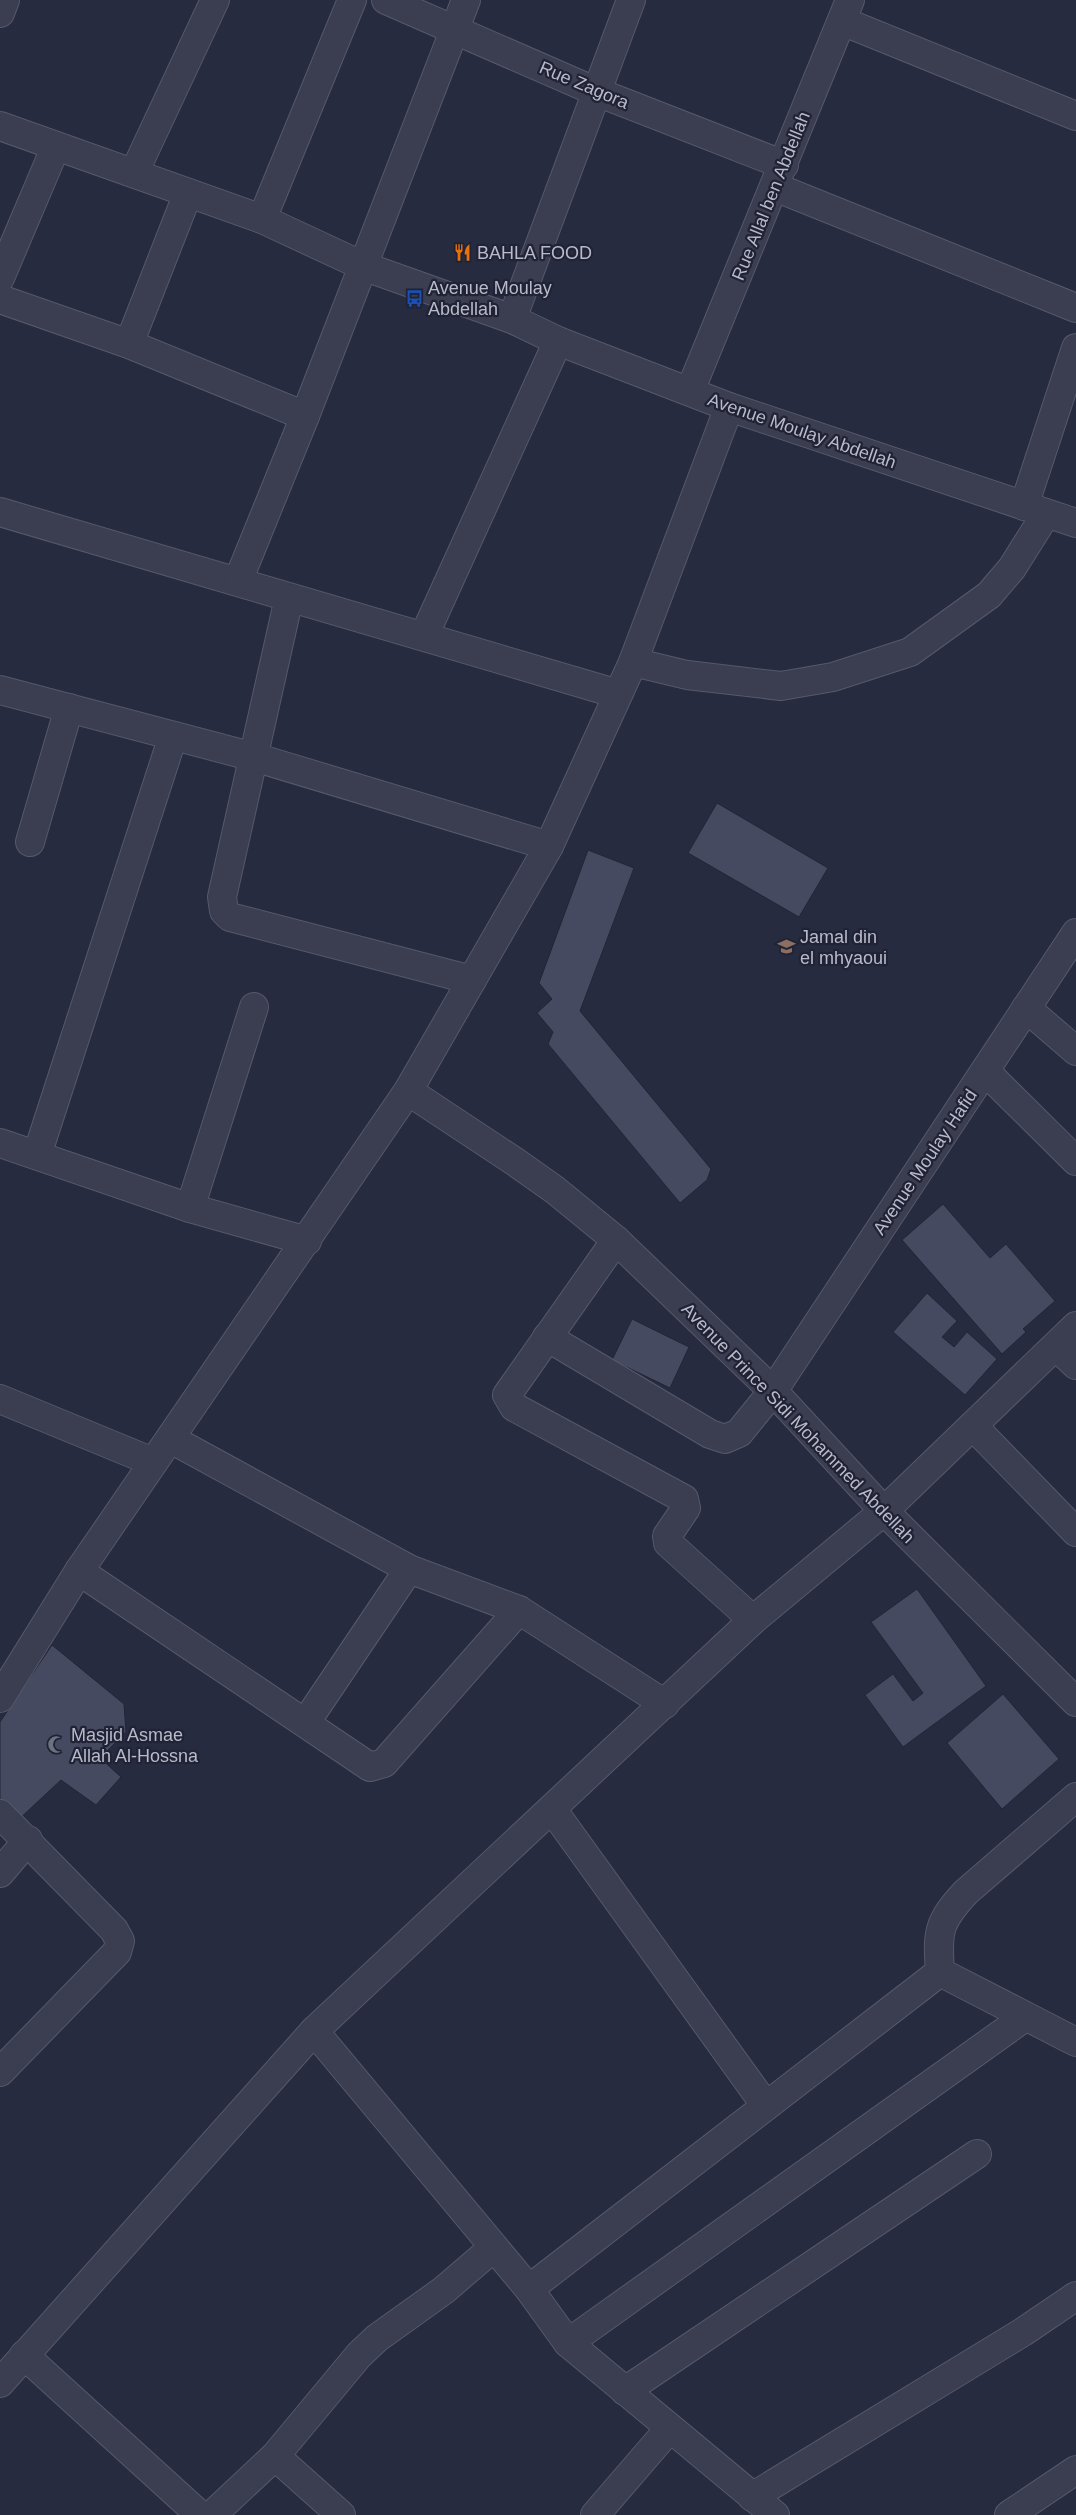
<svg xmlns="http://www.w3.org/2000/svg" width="1076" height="2515" viewBox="0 0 1076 2515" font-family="Helvetica,sans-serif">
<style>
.building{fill:#464a61;stroke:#222537}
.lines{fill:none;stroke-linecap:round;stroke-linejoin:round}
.minor-casing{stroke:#56596a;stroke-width:30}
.minor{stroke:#3b3e50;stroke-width:28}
.labels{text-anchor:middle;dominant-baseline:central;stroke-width:4.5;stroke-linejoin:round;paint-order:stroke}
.street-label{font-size:18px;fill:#b8baca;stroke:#202335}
.poi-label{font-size:18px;fill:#b8baca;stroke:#202335;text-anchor:start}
</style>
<rect width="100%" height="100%" fill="#272b40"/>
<!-- building -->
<g class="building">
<polygon points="717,803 828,868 799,917 688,853"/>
<polygon points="588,850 634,868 580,1011 711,1169 707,1180 680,1203 548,1044 553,1032 537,1013 552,999 539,983"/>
<polygon points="943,1204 990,1258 1006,1244 1055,1301 1023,1329 1026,1332 1002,1354 902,1240"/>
<polygon points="927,1293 957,1321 942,1337 954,1347 967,1332 997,1359 965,1395 893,1332"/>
<polygon points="632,1319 689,1347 670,1388 612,1360"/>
<polygon points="917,1589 986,1686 903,1747 865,1695 893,1674 913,1701 923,1693 871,1622"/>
<polygon points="52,1645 124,1704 126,1732 100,1758 121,1777 96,1805 61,1780 16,1822 0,1807 0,1722"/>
<polygon points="1003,1694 1059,1759 1002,1809 947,1743"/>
</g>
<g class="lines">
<defs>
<g id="minor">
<polyline points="386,0 597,92 784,165"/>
<polyline points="0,13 5,0"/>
<polyline points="842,21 1076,116"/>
<polyline points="0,126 262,219 363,266 512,319 558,341 729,407 1076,523"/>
<polyline points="134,173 215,0"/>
<polyline points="775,187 1076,308"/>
<polyline points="262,219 352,0"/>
<polyline points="0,278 56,146"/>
<polyline points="0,299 129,344 305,416"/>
<polyline points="512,319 631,0"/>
<polyline points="129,344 188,193"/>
<polyline points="690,391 850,0"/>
<polyline points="1024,506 1076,348"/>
<polyline points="0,512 618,694"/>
<polyline points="238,581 305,416 466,0"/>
<polyline points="289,598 222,897 224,911 230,917 472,980"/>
<polyline points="424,636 558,341"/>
<polyline points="633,662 687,675 781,686 833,677 910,652 989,595 1012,568 1046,514"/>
<polyline points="0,690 254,757 549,846"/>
<polyline points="30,842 69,708"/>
<polyline points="1026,1008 1076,1051"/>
<polyline points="985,1071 1076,1161"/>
<polyline points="408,1091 514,1161 555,1190 616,1240 773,1391 884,1511 1076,1702"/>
<polyline points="0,1143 190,1208 307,1241"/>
<polyline points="37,1155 173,736"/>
<polyline points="190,1208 254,1007"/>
<polyline points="616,1240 507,1395 514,1407 684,1499 686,1508 667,1536 668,1543 753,1620"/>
<polyline points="547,1337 710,1434 725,1439 739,1433 773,1391 1076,933"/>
<polyline points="1056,1346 1076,1365"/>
<polyline points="0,1399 153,1462"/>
<polyline points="973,1426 1076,1532"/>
<polyline points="171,1439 409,1569 519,1610 665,1704"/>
<polyline points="79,1571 370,1767 384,1763 519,1610"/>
<polyline points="0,1698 79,1571 408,1091 549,846 633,662 729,407"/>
<polyline points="306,1722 409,1569"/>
<path d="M1076,1797L966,1892C938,1922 937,1932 940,1972L1076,2042"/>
<polyline points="552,1809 766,2106"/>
<polyline points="0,1814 114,1930 120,1941 117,1952 0,2072"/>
<polyline points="0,1873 28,1840"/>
<polyline points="314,2031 529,2289 568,2343 775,2515"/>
<polyline points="529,2289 940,1972"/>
<polyline points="568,2343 1025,2017"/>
<polyline points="24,2355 200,2515"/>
<polyline points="0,2383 314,2031 753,1620 884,1511 1076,1326"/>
<polyline points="625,2391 977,2154"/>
<polyline points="275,2456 341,2515"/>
<polyline points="752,2497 1023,2332 1076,2296"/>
<polyline points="212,2515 275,2456 359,2355 377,2338 444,2290 493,2248"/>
<polyline points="595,2515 670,2428"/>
<polyline points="1009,2515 1076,2470"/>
</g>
</defs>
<!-- minor casing -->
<use href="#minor" class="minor-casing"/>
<!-- minor -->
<use href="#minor" class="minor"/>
</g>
<!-- icons -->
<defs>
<symbol id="restaurant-bare" viewBox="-9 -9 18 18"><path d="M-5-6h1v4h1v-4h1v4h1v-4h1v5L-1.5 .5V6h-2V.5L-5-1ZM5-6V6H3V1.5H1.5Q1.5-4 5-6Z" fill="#e8710a" stroke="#202335" stroke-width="2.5" paint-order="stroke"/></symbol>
<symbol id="bus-bare" viewBox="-9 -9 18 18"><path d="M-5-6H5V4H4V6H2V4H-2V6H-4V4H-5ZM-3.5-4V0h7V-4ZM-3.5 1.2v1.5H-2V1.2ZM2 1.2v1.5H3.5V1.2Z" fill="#1a4fb4" stroke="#202335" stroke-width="2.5" paint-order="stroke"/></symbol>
<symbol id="school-bare" viewBox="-9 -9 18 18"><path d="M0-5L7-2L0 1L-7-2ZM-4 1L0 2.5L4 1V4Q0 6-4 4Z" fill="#8d6e63" stroke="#202335" stroke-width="2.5" paint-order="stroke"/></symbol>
<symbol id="mosque-bare" viewBox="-9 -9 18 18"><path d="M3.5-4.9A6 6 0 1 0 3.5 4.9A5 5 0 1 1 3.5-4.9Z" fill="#6b7280" stroke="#202335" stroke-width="2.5" paint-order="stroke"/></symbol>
</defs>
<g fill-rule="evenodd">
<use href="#restaurant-bare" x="450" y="240" width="25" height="25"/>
<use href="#bus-bare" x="402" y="286" width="25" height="25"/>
<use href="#school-bare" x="774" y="934" width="25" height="25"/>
<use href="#mosque-bare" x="44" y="1732" width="25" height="25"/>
</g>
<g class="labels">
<!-- street labels -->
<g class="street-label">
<text transform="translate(584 85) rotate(23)">Rue Zagora</text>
<text transform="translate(771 196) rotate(-68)">Rue Allal ben Abdellah</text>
<text transform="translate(802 431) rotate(19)">Avenue Moulay Abdellah</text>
<text transform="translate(925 1162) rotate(-56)">Avenue Moulay Hafid</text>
<text transform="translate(798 1423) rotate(46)">Avenue Prince Sidi Mohammed Abdellah</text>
</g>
<!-- poi labels -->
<g class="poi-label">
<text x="477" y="253">BAHLA FOOD</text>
<text x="428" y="288">Avenue Moulay<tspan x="428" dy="21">Abdellah</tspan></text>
<text x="800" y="937">Jamal din<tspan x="800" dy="21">el mhyaoui</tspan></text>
<text x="71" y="1735">Masjid Asmae<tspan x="71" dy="21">Allah Al-Hossna</tspan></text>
</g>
</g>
</svg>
